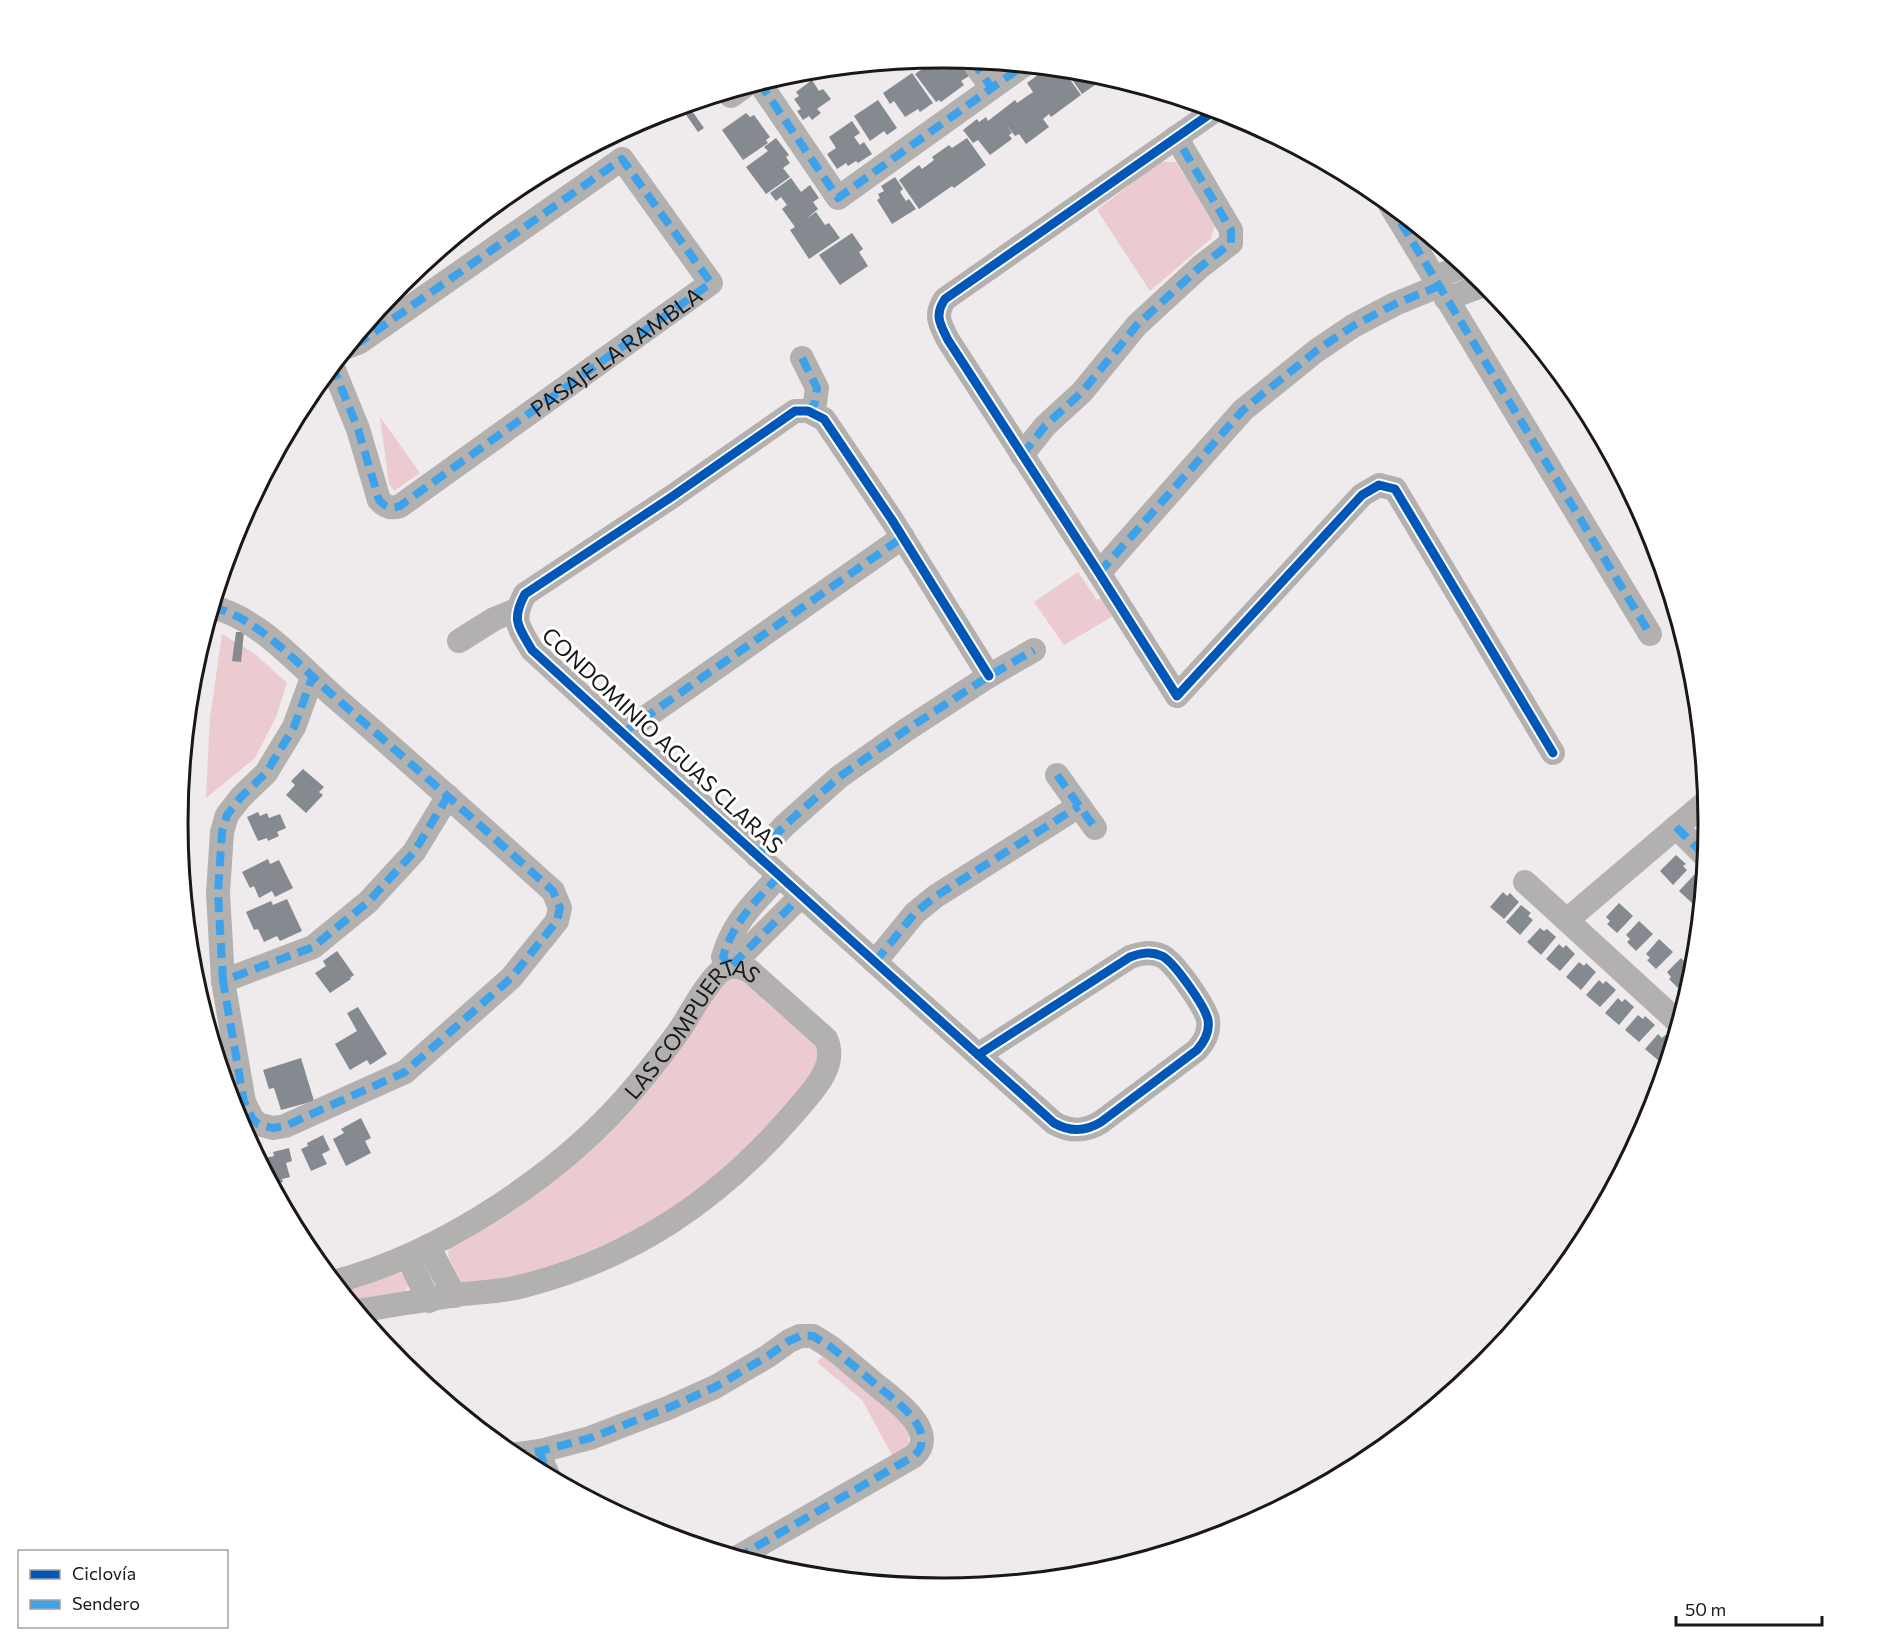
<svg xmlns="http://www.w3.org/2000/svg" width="1886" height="1646" viewBox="0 0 1886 1646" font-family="Commissioner,sans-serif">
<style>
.green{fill:#ebcbd0}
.building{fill:#848a90}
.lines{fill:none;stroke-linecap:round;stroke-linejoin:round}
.minor{stroke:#b3b0b0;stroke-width:24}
.quiet{stroke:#3da2ea;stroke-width:8;stroke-dasharray:15 8;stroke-linecap:butt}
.cycleway-casing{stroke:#fff;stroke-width:13}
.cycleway{stroke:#0057b8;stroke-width:9}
.labels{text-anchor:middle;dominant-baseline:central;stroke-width:6;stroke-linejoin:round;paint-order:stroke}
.street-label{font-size:22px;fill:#191717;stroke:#fff}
.rim{fill:none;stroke:#191717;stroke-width:3}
</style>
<rect width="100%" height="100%" fill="#efeaeb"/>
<!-- green -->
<g class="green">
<polygon points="1160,162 1176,162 1215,225 1211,239 1150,291 1097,210"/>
<polygon points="380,417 420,473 394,491 389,484"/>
<polygon points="1078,572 1097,600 1116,592 1127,608 1064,645 1034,602"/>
<polygon points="222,634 255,654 287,683 276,717 255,758 206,798 210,718"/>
<polygon points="740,976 817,1043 819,1063 788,1105 742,1155 679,1205 621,1238 557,1264 522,1274 471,1285 462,1283 448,1256 449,1248 683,1042 709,1006 723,981"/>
<polygon points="399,1272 403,1275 408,1286 404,1293 350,1302 341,1291"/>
<polygon points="825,1354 907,1424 909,1434 908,1447 893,1457 862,1400 817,1362"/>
</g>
<!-- building -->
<g class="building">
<polygon points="943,57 957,58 969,76 961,81 964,85 941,102 939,100 936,102 915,74 938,58"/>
<polygon points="1065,69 1093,72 1108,76 1082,94"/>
<polygon points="1051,71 1055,77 1064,71 1081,95 1051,117 1049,114 1043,119 1049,127 1026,144 1019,134 1015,136 1006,124 1012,133 1009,135 1012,139 990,155 978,140 973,143 963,130 977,119 979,122 986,117 988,121 1015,100 1017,103 1033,92 1027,83 1042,72 1045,76"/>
<polygon points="912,73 933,103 920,112 918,109 905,117 894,101 890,104 883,93"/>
<polygon points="812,80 819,91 823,89 831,99 817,109 821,113 812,120 809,116 803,120 797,111 801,109 794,99 799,96 796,92"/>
<polygon points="702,100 704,102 692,111 704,128 698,132 680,106"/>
<polygon points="878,100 897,128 887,135 884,131 870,141 854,116"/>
<polygon points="746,113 750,117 754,115 770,137 766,140 768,143 743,160 722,130"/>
<polygon points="852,121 860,133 854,137 860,145 864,142 872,154 858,163 856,161 848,166 846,163 837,169 827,154 836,148 829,137"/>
<polygon points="776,138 789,155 786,157 790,163 783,168 790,177 766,194 746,167 768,151 764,147"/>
<polygon points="967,138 986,165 954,188 952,186 919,209 899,180 919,165 922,169 934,160 932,157 949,145 952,148"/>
<polygon points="895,177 903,189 900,192 906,201 909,199 916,209 892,224 877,200 880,198 878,194 884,191 881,186"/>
<polygon points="791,178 801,192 810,185 819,198 813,202 818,209 806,219 816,212 825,225 829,223 840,238 809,259 790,230 795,227 782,209 787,205 781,197 776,201 770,193"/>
<polygon points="852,233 863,249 859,252 868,266 840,285 819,255"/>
<polygon points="315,387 320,400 300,408 306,397"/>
<polygon points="236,632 244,632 241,662 232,661"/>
<polygon points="303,769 324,787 319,792 323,795 306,813 286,795 295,785 291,781"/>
<polygon points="258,812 260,816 267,813 269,818 280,814 286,828 277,832 279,836 268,841 267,838 258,841 247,817"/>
<polygon points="1676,855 1686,864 1683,866 1687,870 1673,885 1660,871"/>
<polygon points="268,859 270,864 279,860 293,888 275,897 272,891 259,898 254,886 250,888 242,872"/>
<polygon points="1695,874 1703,882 1702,895 1693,904 1679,891"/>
<polygon points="1503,892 1507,896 1510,893 1519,902 1504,919 1490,907"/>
<polygon points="287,899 302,931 280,941 277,936 264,942 258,929 254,930 246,912 271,901 273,905"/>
<polygon points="1619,903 1633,916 1617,933 1607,924 1610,921 1606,917"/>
<polygon points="1521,905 1531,913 1528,916 1533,920 1520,935 1506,922"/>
<polygon points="1639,921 1653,934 1636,951 1627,942 1630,939 1626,935"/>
<polygon points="1540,928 1544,931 1547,929 1556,937 1541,955 1527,942"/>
<polygon points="1659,939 1673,952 1656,969 1647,960 1650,958 1646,954"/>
<polygon points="1559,944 1563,948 1566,945 1575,954 1560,971 1546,959"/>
<polygon points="337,951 354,975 350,978 351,979 330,993 315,973 326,966 323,961"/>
<polygon points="1681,958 1694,971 1678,988 1669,979 1671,977 1667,972"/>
<polygon points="1579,962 1584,966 1586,963 1596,972 1581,990 1566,977"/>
<polygon points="1599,980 1603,984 1606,981 1616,990 1600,1007 1586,995"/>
<polygon points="1618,998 1622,1002 1625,999 1634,1007 1619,1025 1605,1013"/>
<polygon points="358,1007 387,1054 370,1065 367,1060 350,1070 335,1044 357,1031 347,1013"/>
<polygon points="1638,1015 1643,1019 1645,1016 1655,1025 1639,1042 1625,1030"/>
<polygon points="1658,1034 1662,1038 1665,1035 1673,1042 1672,1046 1659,1061 1645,1049"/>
<polygon points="301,1058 314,1101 281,1110 274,1088 269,1089 263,1070"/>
<polygon points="361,1118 371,1138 365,1141 371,1153 346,1166 333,1139 344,1133 341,1129"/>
<polygon points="323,1135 330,1150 322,1154 327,1164 311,1171 301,1149 308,1146 307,1143"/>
<polygon points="289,1148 292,1161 286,1163 290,1177 282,1179 283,1182 272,1185 264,1170 261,1159 274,1156 273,1152"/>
</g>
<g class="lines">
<!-- minor -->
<g class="minor">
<polyline points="972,60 991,87"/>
<polyline points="759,82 838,198 1024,65"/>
<polyline points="731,96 745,86"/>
<path d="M1217,109L945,299C934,315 940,324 948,340L1099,573L1177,696L1362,495L1379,485L1395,489L1553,753"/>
<polyline points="1389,203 1650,634"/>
<polyline points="1434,277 1466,266"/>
<polyline points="1446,299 1487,284"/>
<polyline points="802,358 817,388 815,403 808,411"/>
<path id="s1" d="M332,365L358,429L379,500C385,507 391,509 400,506L711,283L622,159L360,342L347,347"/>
<polyline points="1022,455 1045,426 1082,392 1137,325 1200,267 1231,243 1231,230 1176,137"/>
<polyline points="1099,573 1243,410 1316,351 1353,326 1395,304 1439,286"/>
<path d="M212,607C260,618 302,669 338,700C411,763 482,827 553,891L560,908L557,921L511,978L405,1072L285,1126L273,1128L258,1124L252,1118L244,1102L223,981L313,947L368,902L414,852L448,796"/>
<polyline points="459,641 494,619 516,610"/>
<polyline points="623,733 903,537"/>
<polyline points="1057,775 1095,828"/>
<polyline points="1676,827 1706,857"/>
<polyline points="757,856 784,826 839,777 906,730 989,676 1034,650"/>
<path d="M779,876C755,902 733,922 723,957L730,967L801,896"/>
<polyline points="1525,882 1679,1023"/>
<polyline points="1567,920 1707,801"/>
<polyline points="875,962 915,913 936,896 1079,806"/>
<polyline points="223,981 218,893 222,832 227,815 241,797 266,773 294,727 312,678"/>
<path d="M978,1055L1130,957C1141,953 1151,951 1162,956C1174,962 1205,1006 1208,1020C1210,1032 1205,1041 1197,1050L1101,1122C1085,1132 1070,1132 1054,1123C879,966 705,809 532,650C518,626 511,620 525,594L673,496L795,411H808L824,419L892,520L989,676"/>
<polyline points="428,1246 455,1296"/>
<polyline points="407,1256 429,1301"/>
<path id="s2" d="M333,1282C442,1254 565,1172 636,1086C652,1067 667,1048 681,1028C690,1014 711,975 724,969C732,965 742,967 750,971L826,1039C839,1066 811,1093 794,1113C721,1198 634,1258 523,1286C501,1292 478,1292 456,1295C423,1300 390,1306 357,1311"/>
<polyline points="540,1451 544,1466 549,1477"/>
<path d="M512,1455L540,1451L590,1438L668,1408L715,1387L768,1356L789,1341L800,1336H813L832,1348C847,1360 861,1372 875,1384C892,1398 941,1431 914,1456L738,1557"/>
</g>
<!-- quiet -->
<g class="quiet">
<polyline points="972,60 991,87"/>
<polyline points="759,82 838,198 1024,65"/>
<polyline points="731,96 745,86"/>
<polyline points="1389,203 1650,634"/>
<polyline points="802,358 817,388 815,403 808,411"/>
<path d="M332,365L358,429L379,500C385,507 391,509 400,506L711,283L622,159L360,342L347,347"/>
<polyline points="1022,455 1045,426 1082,392 1137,325 1200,267 1231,243 1231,230 1176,137"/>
<polyline points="1099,573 1243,410 1316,351 1353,326 1395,304 1439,286"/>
<path d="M212,607C260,618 302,669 338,700C411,763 482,827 553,891L560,908L557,921L511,978L405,1072L285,1126L273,1128L258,1124L252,1118L244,1102L223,981L313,947L368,902L414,852L448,796"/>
<polyline points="623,733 903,537"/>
<polyline points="1057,775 1095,828"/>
<polyline points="1676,827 1706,857"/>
<polyline points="757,856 784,826 839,777 906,730 989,676 1034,650"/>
<path d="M779,876C755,902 733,922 723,957L730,967L801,896"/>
<polyline points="875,962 915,913 936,896 1079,806"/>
<polyline points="223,981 218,893 222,832 227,815 241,797 266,773 294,727 312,678"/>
<polyline points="540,1451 544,1466 549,1477"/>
<path d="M512,1455L540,1451L590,1438L668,1408L715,1387L768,1356L789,1341L800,1336H813L832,1348C847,1360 861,1372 875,1384C892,1398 941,1431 914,1456L738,1557"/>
</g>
<defs>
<g id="cycleway">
<path d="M1217,109L945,299C934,315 940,324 948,340L1099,573L1177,696L1362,495L1379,485L1395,489L1553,753"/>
<path d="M978,1055L1130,957C1141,953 1151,951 1162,956C1174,962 1205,1006 1208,1020C1210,1032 1205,1041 1197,1050L1101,1122C1085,1132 1070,1132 1054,1123C879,966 705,809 532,650C518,626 511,620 525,594L673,496L795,411H808L824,419L892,520L989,676"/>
</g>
</defs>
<!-- cycleway casing -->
<use href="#cycleway" class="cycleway-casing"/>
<!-- cycleway -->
<use href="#cycleway" class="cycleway"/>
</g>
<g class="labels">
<!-- street labels -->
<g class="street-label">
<text stroke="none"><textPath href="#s1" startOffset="432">PASAJE LA RAMBLA</textPath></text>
<text transform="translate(663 740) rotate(43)">CONDOMINIO AGUAS CLARAS</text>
<text stroke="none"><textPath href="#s2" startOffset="452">LAS COMPUERTAS</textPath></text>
</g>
</g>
<!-- crop -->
<path d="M0 0H1886V1646H0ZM188 823a755 755 0 1 1 1510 0a755 755 0 1 1-1510 0Z" fill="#fff" fill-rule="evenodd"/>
<path class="rim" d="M188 823a755 755 0 1 1 1510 0a755 755 0 1 1-1510 0Z"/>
<!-- legend -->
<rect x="18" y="1550" width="210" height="78" fill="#ffffff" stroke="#a3a2a2" stroke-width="1.5"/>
<rect x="30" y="1570" width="30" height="9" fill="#0057b8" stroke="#a3a2a2" stroke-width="1.5"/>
<text x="72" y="1580" font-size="18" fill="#191717">Ciclovía</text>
<rect x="30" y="1600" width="30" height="9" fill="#3da2ea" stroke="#a3a2a2" stroke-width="1.5"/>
<text x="72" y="1610" font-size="18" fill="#191717">Sendero</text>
<!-- scale -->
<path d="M1676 1616v9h146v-9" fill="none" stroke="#191717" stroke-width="3"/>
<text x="1685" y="1616" font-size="18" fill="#191717" stroke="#ffffff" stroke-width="4.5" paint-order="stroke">50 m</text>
</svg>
